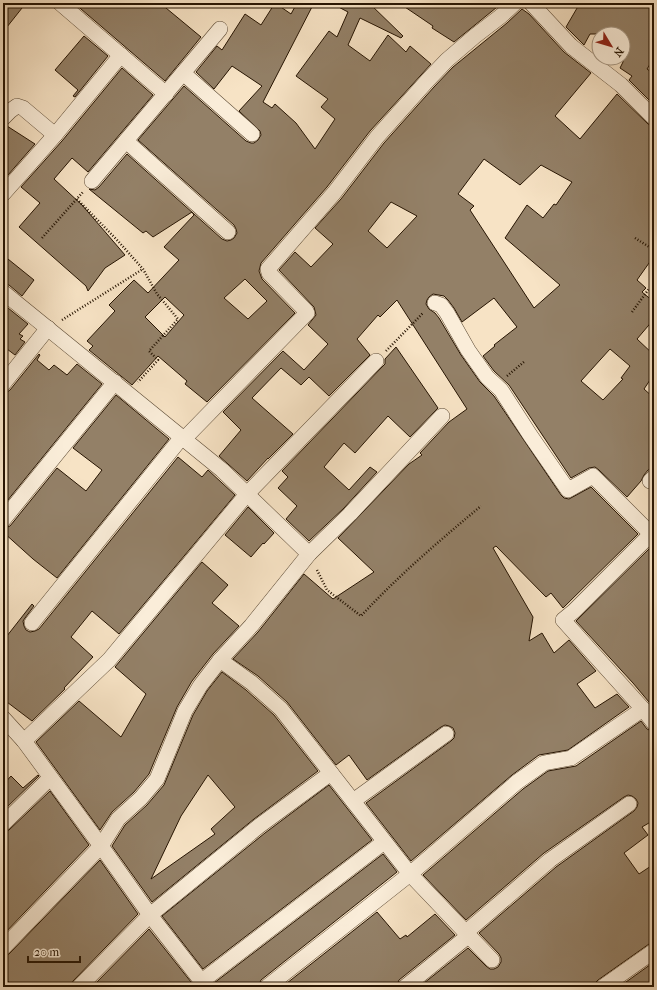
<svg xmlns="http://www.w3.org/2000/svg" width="657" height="990" viewBox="0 0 657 990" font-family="'IM FELL French Canon',serif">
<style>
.building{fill:#938067;stroke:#261402;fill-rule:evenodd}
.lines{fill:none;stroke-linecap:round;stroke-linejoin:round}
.street-casing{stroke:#5a4833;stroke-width:16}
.path{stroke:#261402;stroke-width:2.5;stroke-dasharray:1 2;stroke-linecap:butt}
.street{stroke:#faedd9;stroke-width:15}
</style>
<rect width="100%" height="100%" fill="#f7e3c5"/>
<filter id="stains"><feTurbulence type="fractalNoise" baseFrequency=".005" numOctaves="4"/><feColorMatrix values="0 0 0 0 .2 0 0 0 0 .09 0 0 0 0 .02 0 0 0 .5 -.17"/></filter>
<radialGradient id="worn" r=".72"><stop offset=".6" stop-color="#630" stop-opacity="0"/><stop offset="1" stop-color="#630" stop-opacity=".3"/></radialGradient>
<!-- building -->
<g class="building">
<polygon points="3,3 26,3 3,32"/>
<polygon points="74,3 160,3 201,37 165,81"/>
<path d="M275,3L291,14L297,3H314L263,102L272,108L275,104L296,123L315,149L335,119L321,107L328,99L296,76L329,31L337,37L348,12L331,3H369L403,36L401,38L360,18L348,45L370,61L388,35L406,52L410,46L431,64L370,131L327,187L261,263L259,271L262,279L295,313L207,402L185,384L187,381L158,356L132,385L89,350L93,346L87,341L115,311L109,305L134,280L148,293L179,260L164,247L194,215L192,212L153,237L146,231L143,233L89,189L95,190L99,187L127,154L222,239L227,241L231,240L234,238L237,233L236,229L234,225L138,140L184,86L246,141L251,143H254L258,140L261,135L260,131L239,111L262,86L232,66L214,89L196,72L217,46L222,50L245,14L261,25ZM245,279L267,301L248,319L224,298ZM165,297L184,315L165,337L145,317Z"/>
<polygon points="399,3 502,3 454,42 432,28 433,26"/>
<polygon points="580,3 654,3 654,58 647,69 654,74 654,105 629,80 632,76 620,68 623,62 623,34 590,34 584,45 566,27"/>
<path d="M522,9L529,14L564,52L591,73L555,116L580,139L617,94L648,124L654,127V256L637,280L646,288L642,292L654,302V319L637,339L654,355V374L644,389L654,398V468L648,470L644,475L641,481L627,497L599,470L595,467L589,468L571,478L509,385L494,371L483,356L495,346L494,345L517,327L494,298L462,322L454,308L448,300L444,296L433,294L429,297L427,300L426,304L429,309L435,313L439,318L461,355L480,382L494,396L561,495L564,498L569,499L591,487L638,534L563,608L551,593L546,597L496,546L493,548L533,617L529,641L542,633L554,653L569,640L596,671L577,684L595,708L617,694L629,707L568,750L539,755L512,775L411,861L366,803L451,741L454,738L455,733L453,728L449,726L445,725L441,727L367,780L349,755L336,765L287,702L258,676L233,659L258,632L304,574L333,599L374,572L338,538L409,464L422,455L420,453L449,422L467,409L397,300L380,317L378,315L357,339L370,355L329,396L309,377L301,385L281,368L252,398L293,434L268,459V458L247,481L219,456L241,430L223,412L283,351L304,370L328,344L308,325L316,315L314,307L279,270L295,252L311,267L333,244L315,228L341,199L384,143L434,87L453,67L507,23ZM484,159L520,185L541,165L572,182L556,205L554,204L543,218L527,205L505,238L560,285L534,308L470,210L474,206L458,194ZM391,202L417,216L387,248L368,231ZM610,349L630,366L621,378L623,379L603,400L581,381Z"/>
<polygon points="84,36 108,56 75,97 73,96 78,90 55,70"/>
<polygon points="122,68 153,95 88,172 72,158 54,179 82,205 125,255 105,268 88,291 86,286 19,227 40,203 21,187 62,141"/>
<polygon points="7,126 35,144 8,175 3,171 3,127"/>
<polygon points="3,255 34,280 22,296 9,285 3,283"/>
<polygon points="3,304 28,324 19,334 23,336 20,339 25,342 15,355 3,346"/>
<polygon points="396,347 438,408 410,437 388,416 355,453 344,443 324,467 349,490 370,467 377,472 344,508 309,541 286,519 297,506 278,488 288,477 282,471 382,367 385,364 385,359"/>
<polygon points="39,354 40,355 37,360 49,370 54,365 67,375 77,364 102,384 3,506 3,395 10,390"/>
<polygon points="116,395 169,439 57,578 33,559 3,532 3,529 10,526 57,468 86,491 102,470 73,448"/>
<polygon points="178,457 202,477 208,470 235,495 119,634 92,611 71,637 93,657 64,688 65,689 32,721 3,699 3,641 32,604 34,606 25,618 23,621 24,626 26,630 30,632 35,631 39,629"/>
<polygon points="248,507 274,533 264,544 263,543 251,557 225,535"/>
<polygon points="652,546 654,546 654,708 633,683 576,621"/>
<polygon points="202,562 228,585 212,603 239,626 213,654 192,681 177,707 149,774 134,792 112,812 100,830 36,742 79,701 121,737 146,694 115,667"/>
<path d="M222,672L246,690L274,715L318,771L254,819L152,902L112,846L125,825L147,805L164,785L193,715L207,691ZM208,775L235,807L211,829L215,834L151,879L181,816Z"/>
<polygon points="641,721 647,729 654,732 654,820 642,827 648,835 624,853 639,874 654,864 654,942 649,944 598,980 595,983 594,987 419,987 468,948 486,966 490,969 494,969 498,967 501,962 501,958 499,954 479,933 556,867 634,811 637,807 638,803 636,799 632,796 628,795 624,797 544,853 466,920 423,875 523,789 548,771 576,766"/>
<polygon points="38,775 39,776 3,811 3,785 11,776 23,788"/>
<polygon points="329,785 372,840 203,969 162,916 265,833"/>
<polygon points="50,791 89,845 3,935 3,833 9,830"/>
<polygon points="383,854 397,872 261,980 258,987 215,987 214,983"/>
<polygon points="100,860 138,914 73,981 70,987 14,987 3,976 3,957 9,954"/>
<polygon points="377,912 400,939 406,935 407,937 435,914 455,935 399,980 396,987 282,987"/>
<polygon points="149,929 195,987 92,987"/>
<polygon points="654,962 654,987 619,987"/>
</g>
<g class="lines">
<defs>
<g id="street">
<polyline points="60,3 166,94"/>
<polyline points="531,3 571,46 621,85 654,118"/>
<polyline points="183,73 252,134"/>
<polyline points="3,118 10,111 17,106 23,108 55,135"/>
<polyline points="126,141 228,232"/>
<polyline points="92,181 220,29"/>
<polyline points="3,194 55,135 121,55"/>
<polyline points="3,292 222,470 309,554"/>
<polyline points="435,303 441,305 447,313 468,350 487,377 501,390 530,435 568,490 593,476 654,537"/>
<polyline points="3,384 48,328"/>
<polyline points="184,439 307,313 306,311 269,273 268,269 334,193 377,137 427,81 447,60 475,36 501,16 515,3"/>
<polyline points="650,481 654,477"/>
<polyline points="3,520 115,382"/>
<polyline points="32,623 182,437"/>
<polyline points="220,660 252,683 281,709 410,874 517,782 544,763 571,758 643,709 654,723"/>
<polyline points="643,709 563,620 574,611 651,534"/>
<polyline points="3,718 24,741 101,846 150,915 206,987"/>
<polyline points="24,741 109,660 247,494 376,361"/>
<polyline points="353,801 446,734"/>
<polyline points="3,824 50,778"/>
<polyline points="465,933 550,860 629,804"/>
<polyline points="3,948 101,846 118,819 141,798 157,779 185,711 200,686 220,660 251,626 309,554 350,514 442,416"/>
<polyline points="202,981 384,842"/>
<polyline points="79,987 150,915 259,826 331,773"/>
<polyline points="267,987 410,874 492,960"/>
<polyline points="405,987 468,936"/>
<polyline points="603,987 654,951"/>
</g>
</defs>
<!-- street casing -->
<use href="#street" class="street-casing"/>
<!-- path -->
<g class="path">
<polyline points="77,199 118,241 143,269 157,294 178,319 149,351 158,360 138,382"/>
<polyline points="42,238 83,192"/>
<polyline points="635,238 654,250"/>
<polyline points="632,312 654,282"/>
<polyline points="62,320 143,269"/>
<polyline points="386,351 423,313"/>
<polyline points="507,376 525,361"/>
<path d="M317,570L327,590L361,616C398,576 439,541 481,506"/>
</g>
<!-- street -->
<use href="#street" class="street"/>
</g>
<!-- margin -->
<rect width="657" height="990" fill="none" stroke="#f7e3c5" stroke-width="16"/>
<rect x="4" y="4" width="649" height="982" fill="none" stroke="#261402" stroke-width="2"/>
<rect x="8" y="8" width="641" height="974" fill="none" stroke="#261402"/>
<!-- north arrow -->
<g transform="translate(611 46) rotate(128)"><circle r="19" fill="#faedd9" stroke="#a59683"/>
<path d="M0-3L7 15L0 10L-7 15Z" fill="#8f2418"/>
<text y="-6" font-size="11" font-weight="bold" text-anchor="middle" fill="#261402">N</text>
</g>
<!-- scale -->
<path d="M28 956v6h52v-6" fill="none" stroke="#261402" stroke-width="2"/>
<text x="34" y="956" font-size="12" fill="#261402" stroke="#faedd9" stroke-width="3" paint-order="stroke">20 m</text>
<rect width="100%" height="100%" filter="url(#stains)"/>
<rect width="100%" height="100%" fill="url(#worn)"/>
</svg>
